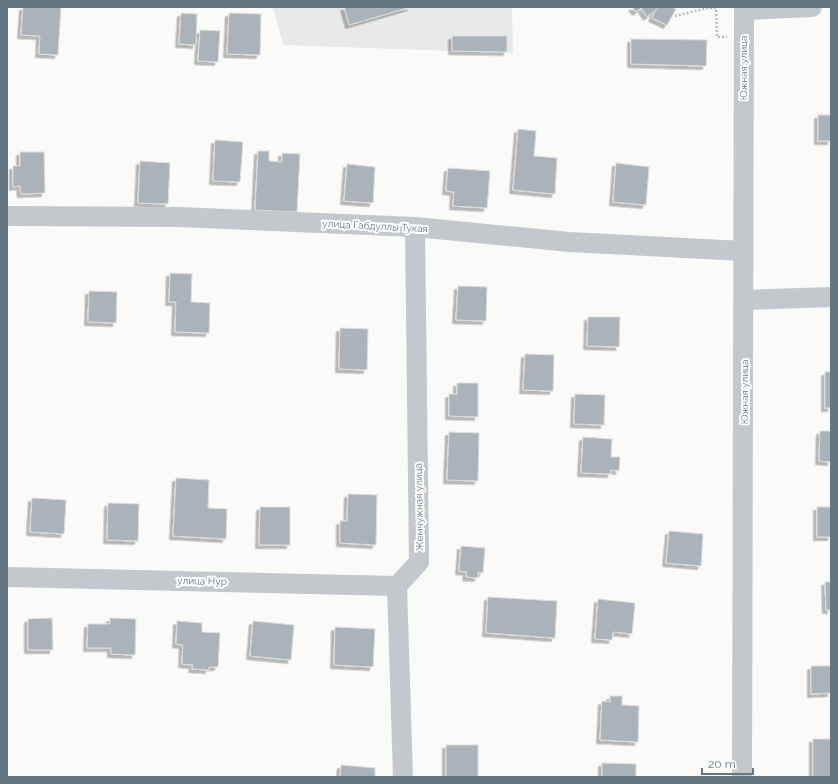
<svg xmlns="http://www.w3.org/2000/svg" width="838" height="784" viewBox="0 0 838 784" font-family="Raleway,sans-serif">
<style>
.built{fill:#e8e9e9}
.building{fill:#aab3b9;stroke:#dcdcda;filter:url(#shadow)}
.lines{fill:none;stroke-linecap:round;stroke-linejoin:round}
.path{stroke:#bbbfc2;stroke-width:2.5;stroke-dasharray:2 2;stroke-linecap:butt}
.minor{stroke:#c3c8cc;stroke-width:20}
.labels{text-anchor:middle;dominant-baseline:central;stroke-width:4;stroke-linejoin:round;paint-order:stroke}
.street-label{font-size:10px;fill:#657683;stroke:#fff}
</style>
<defs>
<filter id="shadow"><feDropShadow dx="-3.5" dy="3.5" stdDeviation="0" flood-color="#0004"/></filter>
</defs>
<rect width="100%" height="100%" fill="#fafaf8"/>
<!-- built -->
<polygon class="built" points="273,7 512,7 513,53 283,45"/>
<!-- building -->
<g class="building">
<polygon points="23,7 61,7 58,55 39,54 40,36 21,35"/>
<polygon points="344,7 411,7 349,25"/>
<polygon points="632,7 660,7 647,17 641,8 636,12"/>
<polygon points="657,7 671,7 676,9 667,25 652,18"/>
<polygon points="181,13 197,14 196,45 179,44"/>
<polygon points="229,13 261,14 260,55 227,54"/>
<polygon points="200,30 220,31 218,62 198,61"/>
<polygon points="452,36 507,36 507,52 452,51"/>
<polygon points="631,39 707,40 706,66 631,64"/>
<rect x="818" y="115" width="13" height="26"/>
<polygon points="518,129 536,131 534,156 557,158 555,194 513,190"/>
<polygon points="215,140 243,142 240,182 213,181"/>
<polygon points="258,151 269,151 269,161 282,162 282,153 300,154 297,212 255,210"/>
<polygon points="20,152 44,152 45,193 21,194 20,186 13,187 13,166 20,166"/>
<polygon points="140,161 170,163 168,204 138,203"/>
<polygon points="616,163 649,167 646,205 613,202"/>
<polygon points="347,164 375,167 373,203 344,201"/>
<polygon points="448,168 490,171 487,208 453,206 454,192 446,191"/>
<polygon points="170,273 192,274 191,302 210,303 209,333 175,332 176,302 169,302"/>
<polygon points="458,286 487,287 486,321 456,320"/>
<polygon points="89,291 117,292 116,323 88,322"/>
<polygon points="588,317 620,317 619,347 587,346"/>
<polygon points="340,328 368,329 367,370 339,369"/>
<polygon points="525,354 554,355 553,391 523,390"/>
<rect x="825" y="372" width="6" height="36"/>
<polygon points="457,383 478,383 478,417 449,416 449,394 457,394"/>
<polygon points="575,394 605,395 604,425 574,424"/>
<polygon points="820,431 831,431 831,462 819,461"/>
<polygon points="449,432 479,433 478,481 447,480"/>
<polygon points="583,437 612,439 611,457 620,457 619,471 611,470 611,474 581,473"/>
<polygon points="176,478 209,480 208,508 227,509 226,539 173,536"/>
<polygon points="348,494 377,495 376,545 340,543 340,521 347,521"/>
<polygon points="32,498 66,500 64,534 30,532"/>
<polygon points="108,503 139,504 138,541 107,540"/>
<polygon points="260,507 290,507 290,545 259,545"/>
<rect x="817" y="507" width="14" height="30"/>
<polygon points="669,531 703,534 701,566 666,563"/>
<polygon points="461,546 485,548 483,573 478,572 478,578 466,577 467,572 459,571"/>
<polygon points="825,582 831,582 831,610 826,610"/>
<polygon points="488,597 557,601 555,638 486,633"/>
<polygon points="598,599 635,603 632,634 613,632 612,640 595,639"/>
<polygon points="52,618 53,650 28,650 28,619"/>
<polygon points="110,618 136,619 135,655 111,654 111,648 87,648 88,624 110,624"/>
<polygon points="177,621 202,623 202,632 220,633 218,667 209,667 209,670 192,669 193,665 182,664 183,645 176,644"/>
<polygon points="253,621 294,625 291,660 250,656"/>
<polygon points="335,627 375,629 373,667 334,665"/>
<polygon points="811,666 831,666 831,693 811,694"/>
<polygon points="610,696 622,696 622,705 639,706 638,742 600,740 602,701 610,702"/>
<rect x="813" y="739" width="18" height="38"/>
<rect x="446" y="745" width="32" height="32"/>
<polygon points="602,763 636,764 636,777 602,777"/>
<polygon points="341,765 375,768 375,777 379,777 340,777"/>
</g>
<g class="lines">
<!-- path -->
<polyline class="path" points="675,16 708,8 716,8 717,37 727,37"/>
<!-- minor -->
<g class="minor">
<polyline points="744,10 812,7"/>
<polyline points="7,216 179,217 415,227 570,242 743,251"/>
<polyline points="744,300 831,297"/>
<polyline points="7,577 397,586"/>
<polyline points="403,777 397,586 419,562 415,227"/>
<polyline points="742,777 744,7"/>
</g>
</g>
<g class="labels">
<!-- street labels -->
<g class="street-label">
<text transform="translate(743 68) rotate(-90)">Южная улица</text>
<text transform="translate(375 226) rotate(3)">улица Габдуллы Тукая</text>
<text transform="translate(744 392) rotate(-90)">Южная улица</text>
<text transform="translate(419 507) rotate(-91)">Жемчужная улица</text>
<text transform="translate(202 581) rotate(1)">улица Нур</text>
</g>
</g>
<!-- border -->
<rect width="838" height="784" fill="none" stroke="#657683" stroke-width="16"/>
<!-- scale -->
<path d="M702 768v6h51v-6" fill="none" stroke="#657683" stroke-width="2"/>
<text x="708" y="768" font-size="12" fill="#657683" stroke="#ffffff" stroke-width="3" paint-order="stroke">20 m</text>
</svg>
